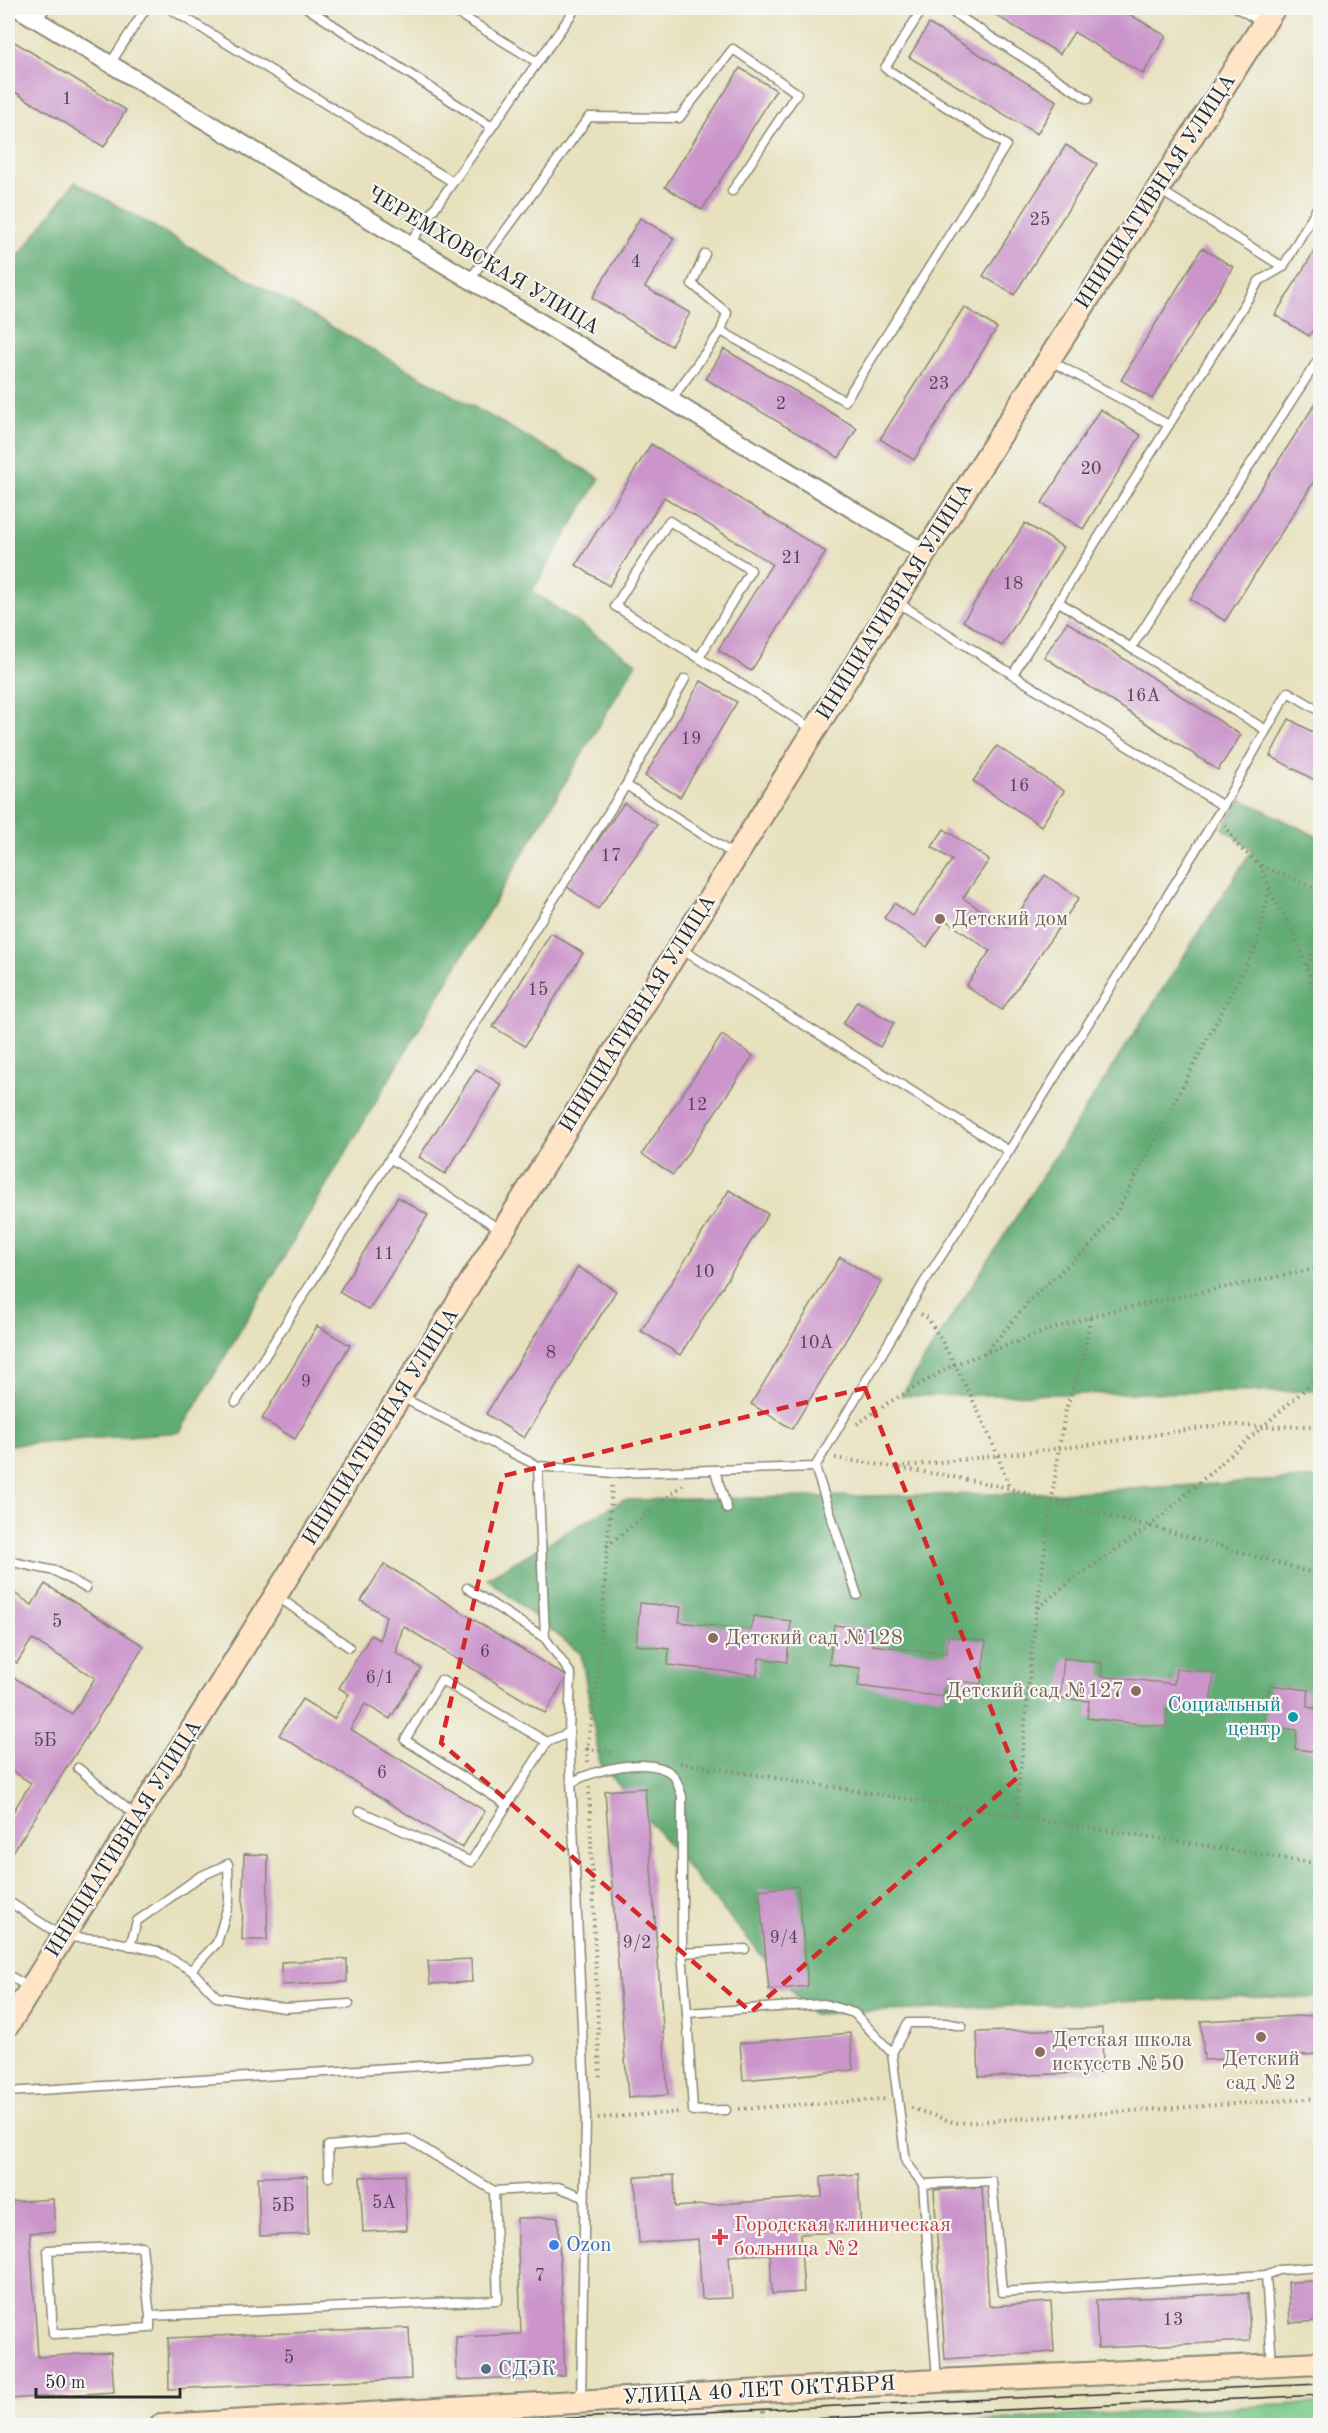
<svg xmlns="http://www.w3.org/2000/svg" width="1328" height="2433" viewBox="0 0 1328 2433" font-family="'Old Standard TT',serif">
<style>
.green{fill:#78c889;stroke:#527a5a;stroke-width:1.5}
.forest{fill:#62ac75;stroke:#466c50;stroke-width:1.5}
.building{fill:#cb95cb}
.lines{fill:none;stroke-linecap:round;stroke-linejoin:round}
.lane-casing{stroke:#898674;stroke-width:11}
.street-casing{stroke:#898674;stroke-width:20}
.secondary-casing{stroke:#898674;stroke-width:26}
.path{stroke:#898674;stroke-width:4;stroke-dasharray:1.5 4.5;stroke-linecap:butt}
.lane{stroke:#fff;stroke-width:8}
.street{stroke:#fff;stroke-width:16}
.secondary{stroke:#ffe4c6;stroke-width:22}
.tram{stroke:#2b2b2b;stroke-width:1.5}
.marked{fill:none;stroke:#d62828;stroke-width:4.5;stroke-dasharray:12 8;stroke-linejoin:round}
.education-dot{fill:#8d6e63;stroke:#f6f6f2;stroke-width:2}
.culture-dot{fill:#0f9aa8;stroke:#f6f6f2;stroke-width:2}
.health-dot{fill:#e0444e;stroke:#f6f6f2;stroke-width:2}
.shop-dot{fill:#3f7fe0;stroke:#f6f6f2;stroke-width:2}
.service-dot{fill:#5c6f8a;stroke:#f6f6f2;stroke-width:2}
.labels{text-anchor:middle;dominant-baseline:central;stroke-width:4.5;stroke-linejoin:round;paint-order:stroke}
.number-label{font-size:18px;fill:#534653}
.street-label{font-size:21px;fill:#2b2b2b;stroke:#f6f6f2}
.education-label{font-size:21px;fill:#785e54;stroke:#f6f6f2;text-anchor:start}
.culture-label{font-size:21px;fill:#0d838f;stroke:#f6f6f2;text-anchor:end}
.health-label{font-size:21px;fill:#be3a42;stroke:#f6f6f2;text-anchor:start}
.shop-label{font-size:21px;fill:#366cbe;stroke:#f6f6f2;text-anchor:start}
.service-label{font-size:21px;fill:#4e5e75;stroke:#f6f6f2;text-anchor:start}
</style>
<rect width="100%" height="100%" fill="#f6f6f2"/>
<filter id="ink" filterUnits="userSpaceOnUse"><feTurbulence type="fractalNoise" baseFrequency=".0167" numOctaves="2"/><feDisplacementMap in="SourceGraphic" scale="12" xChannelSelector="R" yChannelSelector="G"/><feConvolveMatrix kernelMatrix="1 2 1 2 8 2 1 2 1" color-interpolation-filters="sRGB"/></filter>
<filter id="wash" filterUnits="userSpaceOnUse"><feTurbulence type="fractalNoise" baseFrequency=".008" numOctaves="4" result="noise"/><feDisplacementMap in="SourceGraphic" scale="24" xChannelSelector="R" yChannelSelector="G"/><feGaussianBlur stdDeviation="1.35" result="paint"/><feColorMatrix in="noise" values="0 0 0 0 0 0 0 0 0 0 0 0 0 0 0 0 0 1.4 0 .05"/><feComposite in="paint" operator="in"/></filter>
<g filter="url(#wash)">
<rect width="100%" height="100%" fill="#e7e1be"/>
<!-- green -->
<polygon class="green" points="1320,2403 1320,2425 895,2425"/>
<!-- forest -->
<g class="forest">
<polygon points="75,182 600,478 532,591 636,663 180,1432 8,1445 8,270"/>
<polygon points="1241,799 1320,838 1320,1391 901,1396 1252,850 1223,828"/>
<polygon points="1320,1478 1320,1998 1244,1997 811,2014 600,1763 581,1654 487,1578 623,1500 1056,1493"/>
</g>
<g id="blocks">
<!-- building -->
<g class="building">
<polygon points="984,8 1119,8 1166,36 1143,74 1074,32 1060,54"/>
<polygon points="929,24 1057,101 1037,134 909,57"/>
<polygon points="8,38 126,110 104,147 8,88"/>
<polygon points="740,68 776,90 702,210 665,187"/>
<polygon points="1066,145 1097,164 1014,295 983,276"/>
<polygon points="640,218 674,238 645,287 690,313 671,346 592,298"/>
<polygon points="1320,242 1320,318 1309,336 1275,315"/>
<polygon points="1202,248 1233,267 1152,399 1121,380"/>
<polygon points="964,307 997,328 914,460 880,439"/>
<polygon points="724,349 857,428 839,458 706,379"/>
<polygon points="1320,396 1320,472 1225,621 1190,599"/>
<polygon points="1100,409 1141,435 1083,529 1042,503"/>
<polygon points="651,444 826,552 751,671 718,650 772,564 664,497 609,586 576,565"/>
<polygon points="1025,523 1063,547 1002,646 963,621"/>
<polygon points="1067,622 1241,735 1218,770 1044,657"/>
<polygon points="701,681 737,702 680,797 645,776"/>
<polygon points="1289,719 1320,736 1320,783 1270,756"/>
<polygon points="997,746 1064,791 1041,826 973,781"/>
<polygon points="624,803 657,825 598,909 566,886"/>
<polygon points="944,829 989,860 963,898 1008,928 1045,875 1079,898 1002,1010 966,986 990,951 945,920 927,947 884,918 894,903 913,916 952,860 932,847"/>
<polygon points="551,933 583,953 525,1046 493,1027"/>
<polygon points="857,1001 894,1023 880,1047 843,1024"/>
<polygon points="722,1035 753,1056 673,1175 642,1154"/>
<polygon points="476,1069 502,1085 445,1174 419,1157"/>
<polygon points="729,1190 768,1214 680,1355 641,1331"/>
<polygon points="398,1197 428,1215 369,1310 339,1292"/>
<polygon points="840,1257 881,1282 792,1429 751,1404"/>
<polygon points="578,1267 616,1291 524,1438 486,1414"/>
<polygon points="317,1326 350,1345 295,1439 262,1419"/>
<polygon points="384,1564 567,1677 545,1713 403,1626 396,1653 421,1668 390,1719 365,1704 350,1729 485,1811 462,1848 279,1735 302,1699 334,1719 349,1694 339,1688 371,1635 380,1640 386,1616 361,1601"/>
<polygon points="45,1584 144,1646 8,1860 8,1817 9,1818 31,1783 8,1768 8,1679 10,1675 72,1714 95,1678 32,1639 17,1663 8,1657 8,1589 32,1605"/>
<polygon points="640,1603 681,1607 679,1622 751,1630 753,1616 791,1621 787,1662 759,1658 757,1675 668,1665 669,1649 636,1645"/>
<polygon points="834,1625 874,1630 872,1645 946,1654 948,1636 986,1641 981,1684 946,1679 944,1697 858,1686 860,1668 829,1664"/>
<polygon points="1064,1658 1102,1663 1101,1676 1174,1684 1176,1669 1214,1673 1209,1715 1167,1710 1166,1727 1087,1718 1089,1701 1060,1698"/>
<polygon points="1270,1685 1309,1690 1307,1707 1320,1709 1320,1752 1295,1749 1297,1730 1264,1726"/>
<polygon points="645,1788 668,2095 628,2098 605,1791"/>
<polygon points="244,1854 268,1855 267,1940 242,1940"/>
<polygon points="798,1886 808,1986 769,1990 759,1890"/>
<polygon points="347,1959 347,1982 282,1985 281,1962"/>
<polygon points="471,1959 472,1982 430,1984 428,1961"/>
<polygon points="1320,2015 1320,2054 1204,2060 1201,2021"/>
<polygon points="1102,2028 1103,2072 979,2077 977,2032"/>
<polygon points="850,2033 853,2070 743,2080 740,2043"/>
<polygon points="858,2174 861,2231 800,2234 804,2292 772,2294 770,2254 729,2256 732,2298 702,2299 698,2239 639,2243 635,2177 674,2175 675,2207 822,2197 821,2177"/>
<polygon points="404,2175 407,2230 363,2232 360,2177"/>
<polygon points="307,2176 308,2234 260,2236 258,2177"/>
<polygon points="982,2187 989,2306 1051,2302 1054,2352 945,2359 934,2190"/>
<polygon points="53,2199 55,2231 30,2233 38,2357 111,2352 114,2392 8,2399 8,2202"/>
<polygon points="558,2217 565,2375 457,2380 456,2337 521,2334 517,2218"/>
<polygon points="1320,2281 1320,2321 1290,2323 1288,2282"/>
<polygon points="1248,2293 1250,2341 1098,2348 1096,2300"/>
<polygon points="409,2328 411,2379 169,2389 168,2338"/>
</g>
</g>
</g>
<g filter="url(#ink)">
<use href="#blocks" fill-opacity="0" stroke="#898674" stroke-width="1.5"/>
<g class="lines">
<defs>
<g id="lane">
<polyline points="169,8 453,182"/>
<polyline points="307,8 492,127"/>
<polyline points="449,8 537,62"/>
<polyline points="946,8 1088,99"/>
<polyline points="1237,8 1263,23"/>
<polyline points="38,20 45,8"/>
<polyline points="110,64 146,8"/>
<polyline points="1158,189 1283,267"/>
<polyline points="410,243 576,8"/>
<polyline points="705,254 692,284 727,313 721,331"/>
<polyline points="470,279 589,117 679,118 733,49 797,93 732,191"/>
<polyline points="1051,361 1169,425"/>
<polyline points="671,400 721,331 845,401 1006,145 885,68 923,8"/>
<polyline points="895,601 1223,806 1009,1151"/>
<polyline points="1059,602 1131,648"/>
<polyline points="699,658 615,606 669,521 751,570 699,658 814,730"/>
<polyline points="1013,674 1259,281 1283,267 1320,203"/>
<polyline points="685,679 626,785 736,856"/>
<polyline points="1266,730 1131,648 1320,357"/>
<polyline points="1223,806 1288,692 1320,711"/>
<polyline points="391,1159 501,1230"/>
<polyline points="401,1397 538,1466 545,1638 571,1674 569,1733 586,2118 581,2402"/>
<polyline points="236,1402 626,785"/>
<polyline points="538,1466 613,1473 815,1467 925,1281 1009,1151 679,948"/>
<polyline points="815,1467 857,1595"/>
<polyline points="715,1471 727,1509"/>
<polyline points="8,1561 55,1571 86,1588"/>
<polyline points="467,1588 545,1638"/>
<polyline points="277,1596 349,1647"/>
<polyline points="547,1742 507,1805 405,1740 441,1680 547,1742 569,1733"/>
<polyline points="78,1768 137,1817"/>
<path d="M572,1782C595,1770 650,1755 672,1774C677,1778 679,1789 682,1796V1953L687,2013L824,2004L854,2013L892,2053L906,2162L923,2184"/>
<polyline points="360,1811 471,1862 507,1805"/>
<polyline points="8,1901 63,1937 101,1939 157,1951 191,1970 217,1997 285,2008 349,2004"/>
<polyline points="130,1946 137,1921 199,1877 228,1864 229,1902 217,1943 191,1970"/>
<polyline points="682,1953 745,1949"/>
<polyline points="8,1975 30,1988"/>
<polyline points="687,2013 693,2111 726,2110"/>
<polyline points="892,2053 908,2023 945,2023 962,2026"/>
<polyline points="8,2092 531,2059"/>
<polyline points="329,2177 328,2146 408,2139 494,2191"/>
<polyline points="1266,2275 1272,2365"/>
<polyline points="150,2316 142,2246 48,2250 53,2334 150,2328 150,2316 498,2300 494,2191 558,2187 584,2197"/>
<polyline points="937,2380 923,2184 992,2181 1002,2292 1266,2275 1279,2270 1320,2267"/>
</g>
<polyline id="street" points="17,8 925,553"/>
<g id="secondary">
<polyline points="8,2025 925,553 1274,8"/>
<polyline points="161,2426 937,2381 1320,2363"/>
</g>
</defs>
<!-- lane casing -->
<use href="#lane" class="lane-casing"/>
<!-- street casing -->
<use href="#street" class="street-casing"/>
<!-- secondary casing -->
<use href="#secondary" class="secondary-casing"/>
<!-- path -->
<g class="path">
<polyline points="1225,825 1237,845 1261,866 1272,895 1297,939 1314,989 1320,1019"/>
<polyline points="1261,866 1320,890"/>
<polyline points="1307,966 1320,935"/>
<path d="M921,1314L928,1318C960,1372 989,1428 1009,1487"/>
<polyline points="984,1354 1037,1293 1093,1243 1117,1212 1258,942 1269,888"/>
<polyline points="857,1424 888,1403 953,1365 1046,1331 1110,1311 1320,1268"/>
<polyline points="835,1458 943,1475 1009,1488 1050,1502 1150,1526 1320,1575"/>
<polyline points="898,1467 1088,1445 1227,1424 1262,1427 1320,1426"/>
<polyline points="607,1546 685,1483"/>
<polyline points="1037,1608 1059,1448 1066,1409 1084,1357 1090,1318"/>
<polyline points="587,1749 616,1753"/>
<polyline points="588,1762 587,1749 598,1675 612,1486"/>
<polyline points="680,1763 1320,1864"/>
<polyline points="589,1787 600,2080"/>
<polyline points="1016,1816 1036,1609 1075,1578 1150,1526 1320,1376"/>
<polyline points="911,2108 956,2123 1320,2098"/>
<polyline points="739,2109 887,2099"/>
<polyline points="598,2118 681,2112"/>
<polyline points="763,2411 764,2426"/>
</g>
<!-- lane -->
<use href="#lane" class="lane"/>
<!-- street -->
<use href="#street" class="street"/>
<!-- secondary -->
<use href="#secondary" class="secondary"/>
<!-- tram -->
<g class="tram">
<polyline points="398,2426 1320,2384"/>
<polyline points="662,2426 1320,2395"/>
</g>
</g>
</g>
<!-- marked area -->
<path class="marked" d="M865,1388L1018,1777L751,2012L441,1743L503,1476Z"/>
<!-- markers -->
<g class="education-dot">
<circle cx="940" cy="919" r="6"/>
<circle cx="713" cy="1638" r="6"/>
<circle cx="1136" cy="1691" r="6"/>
<circle cx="1261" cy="2037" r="6"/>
<circle cx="1040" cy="2052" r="6"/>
</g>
<circle class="culture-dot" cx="1293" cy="1717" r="6"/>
<path class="health-dot" d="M717 2228h6v6h6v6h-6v6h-6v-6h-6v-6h6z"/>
<circle class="shop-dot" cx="554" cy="2245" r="6"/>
<circle class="service-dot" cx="486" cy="2369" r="6"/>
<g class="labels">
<!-- number labels -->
<g class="number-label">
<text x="67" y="99">1</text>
<text x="1040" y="220">25</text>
<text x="636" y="262">4</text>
<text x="939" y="384">23</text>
<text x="781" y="404">2</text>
<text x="1091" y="469">20</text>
<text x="792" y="558">21</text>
<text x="1013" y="584">18</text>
<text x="1143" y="696">16А</text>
<text x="691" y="739">19</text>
<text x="1019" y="786">16</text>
<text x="611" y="856">17</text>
<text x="538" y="990">15</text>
<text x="697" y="1105">12</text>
<text x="384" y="1254">11</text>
<text x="704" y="1272">10</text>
<text x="816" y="1343">10А</text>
<text x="551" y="1353">8</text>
<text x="306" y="1382">9</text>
<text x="57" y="1622">5</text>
<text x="485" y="1652">6</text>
<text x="380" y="1678">6/1</text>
<text x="45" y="1741">5Б</text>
<text x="382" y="1773">6</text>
<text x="784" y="1938">9/4</text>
<text x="637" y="1943">9/2</text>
<text x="384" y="2203">5А</text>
<text x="283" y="2206">5Б</text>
<text x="540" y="2276">7</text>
<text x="1173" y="2320">13</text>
<text x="289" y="2358">5</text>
</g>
<!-- street labels -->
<g class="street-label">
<text transform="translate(1156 192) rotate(-57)">ИНИЦИАТИВНАЯ УЛИЦА</text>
<text transform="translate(483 261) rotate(31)">ЧЕРЕМХОВСКАЯ УЛИЦА</text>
<text transform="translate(895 602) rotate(-58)">ИНИЦИАТИВНАЯ УЛИЦА</text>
<text transform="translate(638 1014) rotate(-58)">ИНИЦИАТИВНАЯ УЛИЦА</text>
<text transform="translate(381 1427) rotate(-58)">ИНИЦИАТИВНАЯ УЛИЦА</text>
<text transform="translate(124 1839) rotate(-58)">ИНИЦИАТИВНАЯ УЛИЦА</text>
<text transform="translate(759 2391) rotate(-3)">УЛИЦА 40 ЛЕТ ОКТЯБРЯ</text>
</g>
<!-- education labels -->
<g class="education-label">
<text x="952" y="919">Детский дом</text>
<text x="725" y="1638">Детский сад №128</text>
<text x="1124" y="1691" text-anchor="end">Детский сад №127</text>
<text x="1052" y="2040">Детская школа<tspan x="1052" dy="24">искусств №50</tspan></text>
<text x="1261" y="2059" text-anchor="middle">Детский<tspan x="1261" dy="24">сад №2</tspan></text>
</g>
<!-- culture labels -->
<g class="culture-label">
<text x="1281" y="1705">Социальный<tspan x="1281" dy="24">центр</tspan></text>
</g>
<!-- health labels -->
<g class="health-label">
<text x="734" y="2225">Городская клиническая<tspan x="734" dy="24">больница №2</tspan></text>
</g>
<!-- shop labels -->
<g class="shop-label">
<text x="566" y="2245">Ozon</text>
</g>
<!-- service labels -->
<g class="service-label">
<text x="498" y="2369">СДЭК</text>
</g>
</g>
<!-- margin -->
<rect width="1328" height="2433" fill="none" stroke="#f6f6f2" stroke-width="30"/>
<!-- scale -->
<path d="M36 2388v9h144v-9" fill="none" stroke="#2b2b2b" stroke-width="3"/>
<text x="45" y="2388" font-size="18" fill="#2b2b2b" stroke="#f6f6f2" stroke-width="4.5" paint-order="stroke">50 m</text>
</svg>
